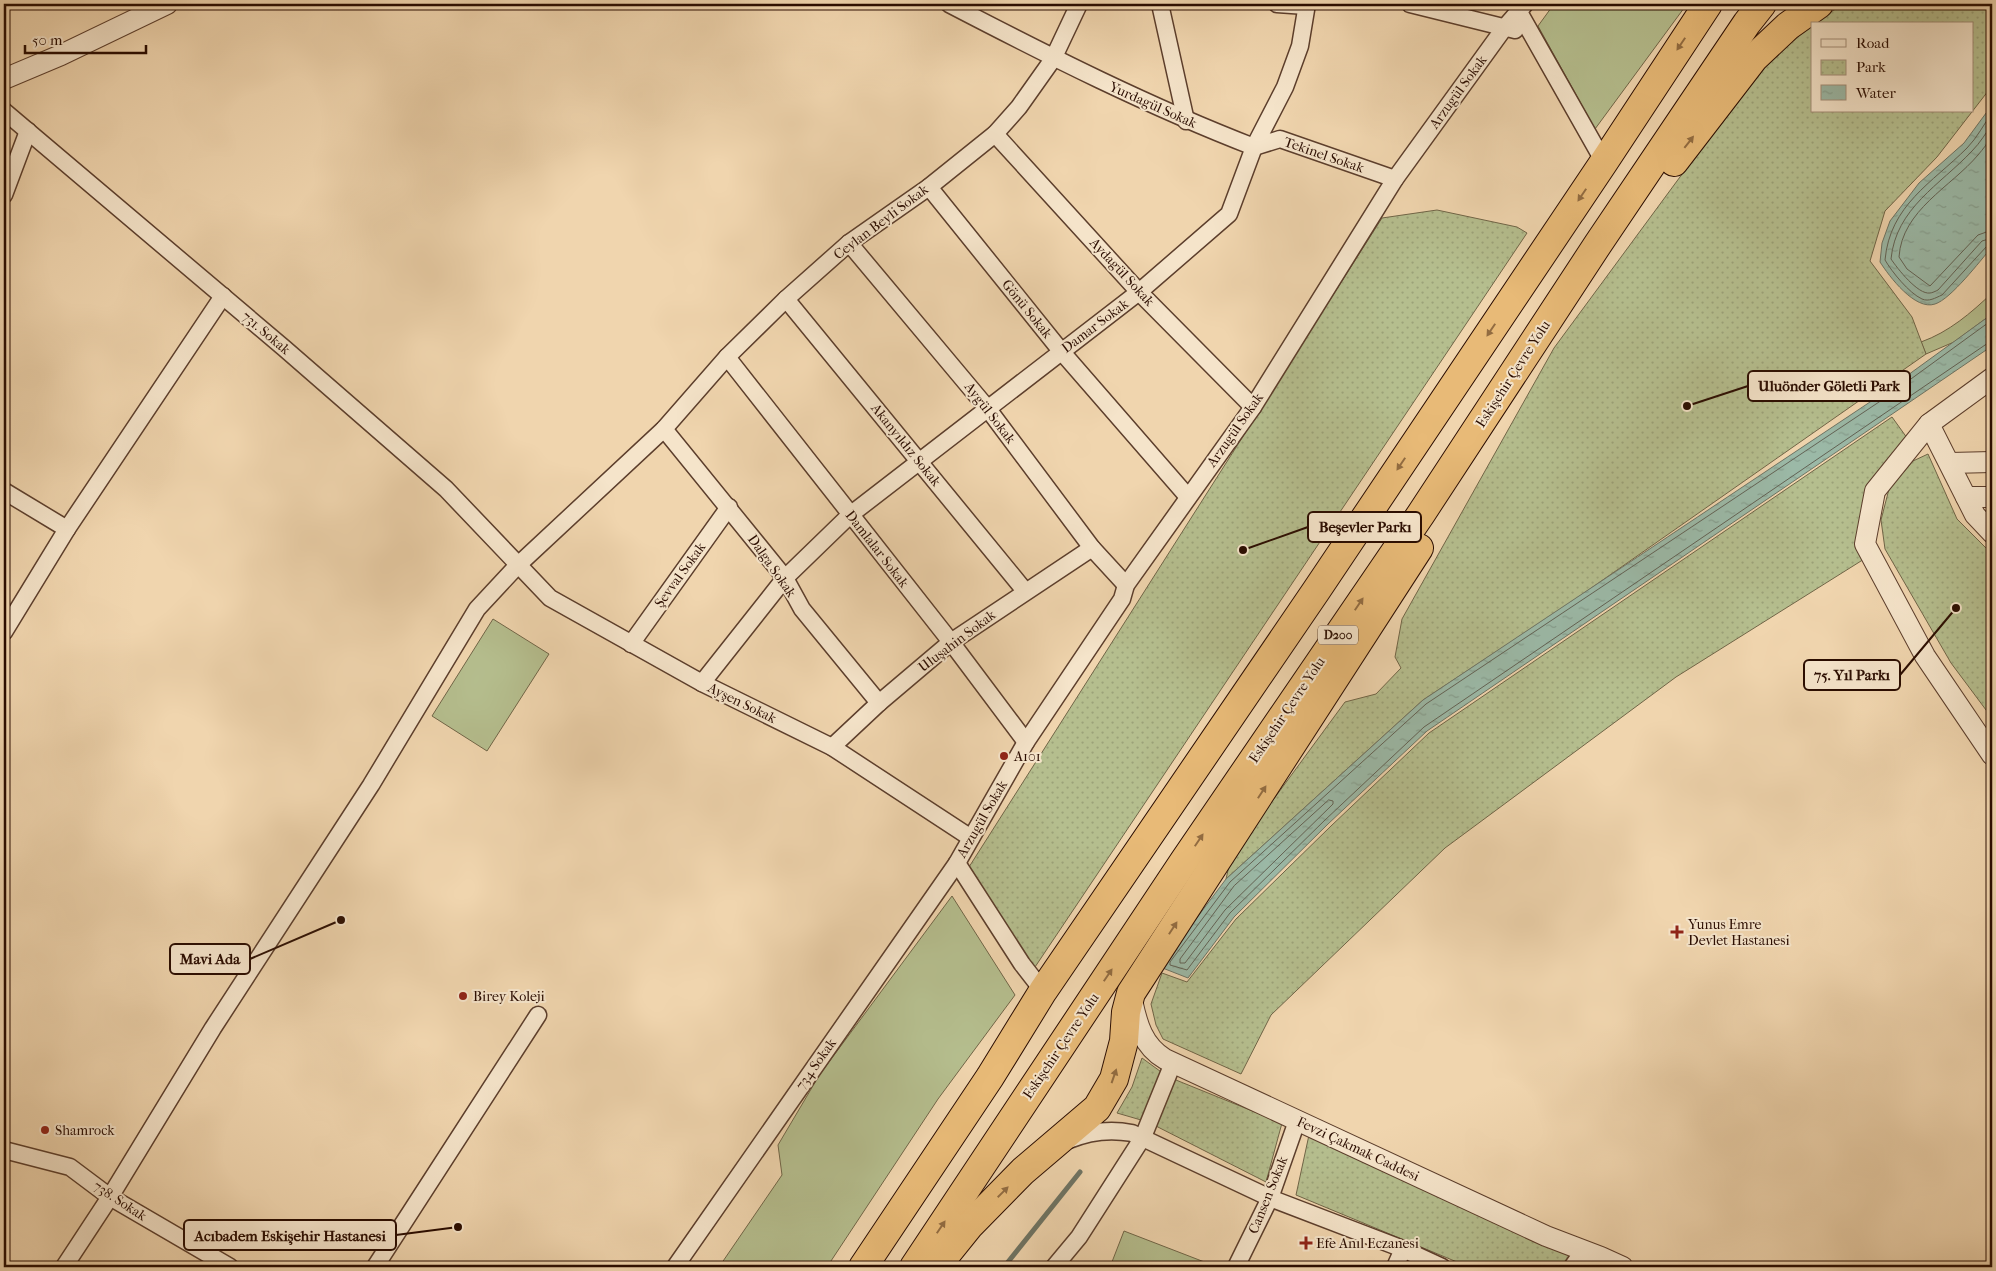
<svg xmlns="http://www.w3.org/2000/svg" width="1996" height="1271" viewBox="0 0 1996 1271" font-family="'IM FELL French Canon',serif">
<style>
.grass{fill:#b5be8e;stroke:#706547}
.park{fill:url(#park-dots);stroke:#706547}
.water{fill:url(#water-ripples);stroke:#6e7464}
.lines{fill:none;stroke-linecap:round;stroke-linejoin:round}
.shore{stroke:#626254;stroke-width:1}
.stream{stroke:#6e7464;stroke-width:5}
.minor-casing{stroke:#5c3e2c;stroke-width:19}
.tertiary-casing{stroke:#5c3e2c;stroke-width:22}
.trunk-casing{stroke:#2a0c00;stroke-width:30}
.minor{stroke:#f5e4ca;stroke-width:16}
.tertiary{stroke:#f5e4ca;stroke-width:20}
.trunk{stroke:#e8ba77;stroke-width:28}
.oneway{fill:#926c41}
.poi-dot{fill:#8f2418;stroke:#f5e4ca;stroke-width:2}
.labels{text-anchor:middle;dominant-baseline:central;stroke-width:4;stroke-linejoin:round;paint-order:stroke}
.shield{fill:#f5e4ca;stroke:#674d3d;stroke-width:1}
.shield-label{font-size:12px;font-weight:bold;fill:#2a0c00}
.street-label{font-size:14px;fill:#2a0c00;stroke:#f5e4ca}
.poi-label{font-size:14px;fill:#2a0c00;stroke:#f5e4ca;text-anchor:start}
.leader{fill:none;stroke:#2a0c00;stroke-width:2}
.callout-dot{fill:#2a0c00;stroke:#f5e4ca;stroke-width:2}
.callout{fill:#f5e4ca;stroke:#2a0c00;stroke-width:2}
.callout-label{font-size:15px;text-anchor:middle;font-weight:bold;fill:#2a0c00}
</style>
<defs>
<pattern id="park-dots" width="8" height="8" patternUnits="userSpaceOnUse" patternTransform="scale(1.25)"><rect width="8" height="8" fill="#b5be8e"/><path d="M2 2h.1M6 6h.1" fill="none" stroke="#9ca279" stroke-width="1.8" stroke-linecap="round"/></pattern>
<pattern id="water-ripples" width="26" height="14" patternUnits="userSpaceOnUse" patternTransform="scale(1.25)"><rect width="26" height="14" fill="#9bb9a7"/><path d="M2 4q2-2 4 0t4 0M15 11q2-2 4 0t4 0" fill="none" stroke="#869e8e"/></pattern>
</defs>
<rect width="100%" height="100%" fill="#f0d5ae"/>
<filter id="stains"><feTurbulence type="fractalNoise" baseFrequency=".004" numOctaves="4"/><feColorMatrix values="0 0 0 0 .2 0 0 0 0 .09 0 0 0 0 .02 0 0 0 .5 -.17"/></filter>
<radialGradient id="worn" r=".72"><stop offset=".6" stop-color="#630" stop-opacity="0"/><stop offset="1" stop-color="#630" stop-opacity=".3"/></radialGradient>
<!-- grass -->
<g class="grass">
<polygon points="1554,4 1687,4 1595,129 1538,26"/>
<path d="M1992,293V314L1954,342L1926,354L1921,342C1949,332 1971,313 1992,293Z"/>
<polygon points="493,619 549,654 487,751 432,716"/>
<polygon points="952,896 1015,995 938,1099 827,1267 719,1267 782,1175 778,1145 820,1074"/>
<polygon points="1124,1231 1207,1263 1205,1267 1110,1267"/>
</g>
<!-- park -->
<g class="park">
<polygon points="1843,4 1992,4 1992,86 1937,157 1885,211 1870,261 1912,317 1926,354 1567,605 1423,700 1226,879 1232,853 1276,796 1345,702 1376,694 1401,668 1395,657 1402,619 1554,348 1719,124 1774,54 1812,24 1812,111 1972,111 1972,24 1813,24"/>
<polygon points="1437,210 1517,227 1527,233 1033,970 969,867 1382,218"/>
<polygon points="1892,417 1910,442 1872,488 1869,556 1676,677 1445,848 1271,1015 1241,1074 1163,1039 1156,1025 1151,1004 1162,973 1187,982 1236,919 1331,826 1429,733"/>
<polygon points="1928,454 1957,519 1992,554 1992,718 1951,663 1885,549 1881,520 1889,489 1913,461"/>
<polygon points="1142,1058 1164,1074 1141,1120 1117,1113 1132,1087"/>
<polygon points="1171,1078 1282,1123 1266,1182 1150,1123"/>
<polygon points="1309,1135 1577,1254 1568,1267 1469,1267 1296,1195"/>
</g>
<!-- water -->
<g class="water">
<path d="M1992,105V247C1980,261 1951,299 1935,304C1915,311 1889,276 1880,262L1882,243L1890,221L1919,183L1964,143Z"/>
<polygon points="1992,314 1992,346 1427,731 1328,824 1234,917 1188,978 1160,967 1226,879 1423,700 1879,396"/>
</g>
<g class="lines">
<!-- shore -->
<g class="shore">
<path d="M1992,113C1984,124 1977,138 1967,148C1932,183 1890,205 1885,260C1892,272 1909,293 1922,299C1929,302 1935,298 1942,295L1987,246L1992,244"/>
<path d="M1992,124C1986,133 1980,143 1972,151C1940,185 1896,208 1891,259C1897,268 1918,295 1930,293C1932,293 1936,291 1938,290L1982,241L1992,238"/>
<path d="M1992,136C1988,143 1983,149 1978,155C1951,187 1902,210 1899,257L1907,269L1930,286L1978,235L1992,230"/>
<polyline points="1992,320 1882,400 1426,704 1230,882 1170,962 1170,965 1187,970 1230,913 1325,820 1424,727 1988,343 1992,342"/>
<polygon points="1329,800 1333,801 1333,804 1225,910 1185,963 1180,963 1180,959 1234,886"/>
</g>
<!-- stream -->
<polyline class="stream" points="1004,1267 1080,1172"/>
<defs>
<g id="minor">
<path d="M949,4C1049,56 1148,106 1254,147"/>
<polyline points="1160,4 1186,121"/>
<polyline points="1277,4 1306,6"/>
<polyline points="1410,4 1515,30"/>
<polyline points="1519,12 1604,162"/>
<polyline points="4,111 284,348 446,489 550,598 702,683 832,747 971,838"/>
<polyline points="995,134 1139,292 1253,407"/>
<polyline points="1254,147 1280,139 1395,179"/>
<polyline points="929,187 1061,351 1188,497"/>
<polyline points="4,195 28,131"/>
<polyline points="849,243 988,409 1092,548 1126,585"/>
<polyline points="786,299 1025,591"/>
<polyline points="727,357 951,642 1026,742"/>
<polyline points="664,429 785,578 802,609 879,703"/>
<polyline points="4,491 67,529"/>
<polyline points="4,632 67,529 223,296"/>
<polyline points="631,644 729,507"/>
<polyline points="702,683 785,578 850,515 1139,292 1229,214 1254,147 1285,87 1300,46 1307,4"/>
<polyline points="832,747 879,703 951,642 1092,548"/>
<polyline points="957,863 1022,964 1043,991"/>
<path d="M1069,1140C1090,1131 1110,1129 1132,1133L1270,1198L1403,1249L1442,1267"/>
<polyline points="4,1150 70,1167 110,1197 230,1267"/>
<polyline points="64,1267 110,1197 213,1028 371,785 477,609 517,566 664,429 727,357 786,299 849,243 929,187 995,134 1019,107 1053,59 1079,4"/>
<polyline points="375,1267 538,1015"/>
<polyline points="675,1267 957,863 1026,742 1122,599 1126,585 1253,407 1395,179 1505,27 1525,4"/>
<polyline points="1054,1267 1079,1237 1143,1137 1173,1063"/>
<polyline points="1236,1267 1270,1198 1297,1121"/>
<polyline points="1395,1267 1403,1249"/>
<polyline points="1572,1267 1584,1250"/>
</g>
<g id="tertiary">
<polyline points="4,79 61,55 167,4"/>
<polyline points="1992,378 1929,424 1875,491 1865,544 1925,656 1992,755"/>
<polyline points="1929,424 1975,515 1992,533"/>
<polyline points="1950,463 1992,462"/>
<polyline points="1966,497 1992,497"/>
<path d="M1132,1000C1137,1024 1143,1046 1165,1059L1546,1236L1601,1257L1623,1267"/>
</g>
<g id="trunk">
<polyline points="1674,162 1754,58 1788,26 1819,4"/>
<polyline points="863,1267 990,1077 1043,991 1316,591 1604,162 1708,4"/>
<polyline points="914,1267 1184,861 1421,514 1598,244 1747,23 1762,4"/>
<polyline points="936,1267 969,1226 1023,1171 1097,1108 1114,1079 1124,1041 1126,1012 1131,993 1419,548"/>
</g>
</defs>
<!-- minor casing -->
<use href="#minor" class="minor-casing"/>
<!-- tertiary casing -->
<use href="#tertiary" class="tertiary-casing"/>
<!-- trunk casing -->
<use href="#trunk" class="trunk-casing"/>
<!-- minor -->
<use href="#minor" class="minor"/>
<!-- tertiary -->
<use href="#tertiary" class="tertiary"/>
<!-- trunk -->
<use href="#trunk" class="trunk"/>
</g>
<!-- one-way arrows -->
<defs><path id="oneway-solid" d="M-6-.8H1V-3.2L6.5 0L1 3.2V.8H-6Z" transform="scale(1.25)"/></defs>
<g class="oneway">
<use href="#oneway-solid" transform="translate(1681 44) rotate(124)"/>
<use href="#oneway-solid" transform="translate(1689 142) rotate(-52)"/>
<use href="#oneway-solid" transform="translate(1582 195) rotate(124)"/>
<use href="#oneway-solid" transform="translate(1491 330) rotate(124)"/>
<use href="#oneway-solid" transform="translate(1401 464) rotate(124)"/>
<use href="#oneway-solid" transform="translate(1359 604) rotate(-56)"/>
<use href="#oneway-solid" transform="translate(1262 792) rotate(-57)"/>
<use href="#oneway-solid" transform="translate(1199 840) rotate(-56)"/>
<use href="#oneway-solid" transform="translate(1173 928) rotate(-57)"/>
<use href="#oneway-solid" transform="translate(1108 975) rotate(-56)"/>
<use href="#oneway-solid" transform="translate(1114 1076) rotate(-71)"/>
<use href="#oneway-solid" transform="translate(1003 1192) rotate(-45)"/>
<use href="#oneway-solid" transform="translate(941 1227) rotate(-56)"/>
</g>
<!-- markers -->
<g class="poi-dot">
<circle cx="1004" cy="756" r="5"/>
<path d="M1674.5 924.5h5v5h5v5h-5v5h-5v-5h-5v-5h5z"/>
<circle cx="463" cy="996" r="5"/>
<circle cx="45" cy="1130" r="5"/>
<path d="M1303.5 1235.5h5v5h5v5h-5v5h-5v-5h-5v-5h5z"/>
</g>
<g class="labels">
<!-- shield labels -->
<rect class="shield" x="1318" y="625.5" width="40" height="19" rx="4"/>
<g class="shield-label">
<text x="1338" y="635">D200</text>
</g>
<!-- street labels -->
<g class="street-label">
<text transform="translate(1458 92) rotate(-54)">Arzugül Sokak</text>
<text transform="translate(1153 105) rotate(24)">Yurdagül Sokak</text>
<text transform="translate(1324 155) rotate(19)">Tekinel Sokak</text>
<text transform="translate(881 222) rotate(-37)">Ceylan Beyli Sokak</text>
<text transform="translate(1122 272) rotate(47)">Aydagül Sokak</text>
<text transform="translate(1027 309) rotate(51)">Gönü Sokak</text>
<text transform="translate(1095 326) rotate(-37)">Damar Sokak</text>
<text transform="translate(266 333) rotate(40)">731. Sokak</text>
<text transform="translate(1513 374) rotate(-57)">Eskişehir Çevre Yolu</text>
<text transform="translate(990 413) rotate(52)">Aygül Sokak</text>
<text transform="translate(1235 430) rotate(-55)">Arzugül Sokak</text>
<text transform="translate(906 445) rotate(51)">Akanyıldız Sokak</text>
<text transform="translate(877 549) rotate(52)">Damlalar Sokak</text>
<text transform="translate(772 566) rotate(55)">Dalga Sokak</text>
<text transform="translate(680 575) rotate(-54)">Şevval Sokak</text>
<text transform="translate(957 641) rotate(-37)">Uluşahin Sokak</text>
<text transform="translate(742 703) rotate(26)">Ayşen Sokak</text>
<text transform="translate(1287 710) rotate(-56)">Eskişehir Çevre Yolu</text>
<text transform="translate(982 819) rotate(-60)">Arzugül Sokak</text>
<text transform="translate(1061 1046) rotate(-56)">Eskişehir Çevre Yolu</text>
<text transform="translate(816 1064) rotate(-55)">734 Sokak</text>
<text transform="translate(1358 1149) rotate(25)">Fevzi Çakmak Caddesi</text>
<text transform="translate(1268 1195) rotate(-68)">Cansen Sokak</text>
<text transform="translate(120 1201) rotate(33)">738. Sokak</text>
</g>
<!-- poi labels -->
<g class="poi-label">
<text x="1014" y="756">A101</text>
<text x="1688" y="924">Yunus Emre<tspan x="1688" dy="16">Devlet Hastanesi</tspan></text>
<text x="473" y="996">Birey Koleji</text>
<text x="55" y="1130">Shamrock</text>
<text x="1316" y="1243">Efe Anıl Eczanesi</text>
</g>
</g>
<!-- callouts -->
<path class="leader" d="M1687 406L1748 386M1243 550L1308 527M1956 608L1900 675M341 920L250 959M458 1227L396 1235"/>
<g class="callout-dot">
<circle cx="1687" cy="406" r="5"/>
<circle cx="1243" cy="550" r="5"/>
<circle cx="1956" cy="608" r="5"/>
<circle cx="341" cy="920" r="5"/>
<circle cx="458" cy="1227" r="5"/>
</g>
<g class="callout">
<rect x="1748" y="371" width="162" height="30" rx="5"/>
<rect x="1308" y="512" width="113" height="30" rx="5"/>
<rect x="1804" y="660" width="96" height="30" rx="5"/>
<rect x="170" y="944" width="80" height="30" rx="5"/>
<rect x="184" y="1220" width="212" height="30" rx="5"/>
</g>
<g class="callout-label">
<text x="1829" y="391">Uluönder Göletli Park</text>
<text x="1365" y="532">Beşevler Parkı</text>
<text x="1852" y="680">75. Yıl Parkı</text>
<text x="210" y="964">Mavi Ada</text>
<text x="290" y="1241">Acıbadem Eskişehir Hastanesi</text>
</g>
<!-- margin -->
<rect width="1996" height="1271" fill="none" stroke="#f0d5ae" stroke-width="20"/>
<rect x="5" y="5" width="1986" height="1261" fill="none" stroke="#2a0c00" stroke-width="2.5"/>
<rect x="10" y="10" width="1976" height="1251" fill="none" stroke="#2a0c00"/>
<!-- legend -->
<rect x="1811" y="22" width="162" height="90" fill="#f5e4ca" stroke="#a48e79"/>
<rect x="1821" y="39" width="25" height="8" fill="#f5e4ca" stroke="#a48e79"/>
<text x="1856" y="48" font-size="15" fill="#2a0c00">Road</text>
<rect x="1821" y="60" width="25" height="15" fill="url(#park-dots)" stroke="#a48e79"/>
<text x="1856" y="72" font-size="15" fill="#2a0c00">Park</text>
<rect x="1821" y="85" width="25" height="15" fill="url(#water-ripples)" stroke="#a48e79"/>
<text x="1856" y="98" font-size="15" fill="#2a0c00">Water</text>
<!-- scale -->
<path d="M25 45v8h121v-8" fill="none" stroke="#2a0c00" stroke-width="2.5"/>
<text x="32" y="45" font-size="15" fill="#2a0c00" stroke="#f5e4ca" stroke-width="4" paint-order="stroke">50 m</text>
<rect width="100%" height="100%" filter="url(#stains)"/>
<rect width="100%" height="100%" fill="url(#worn)"/>
</svg>
